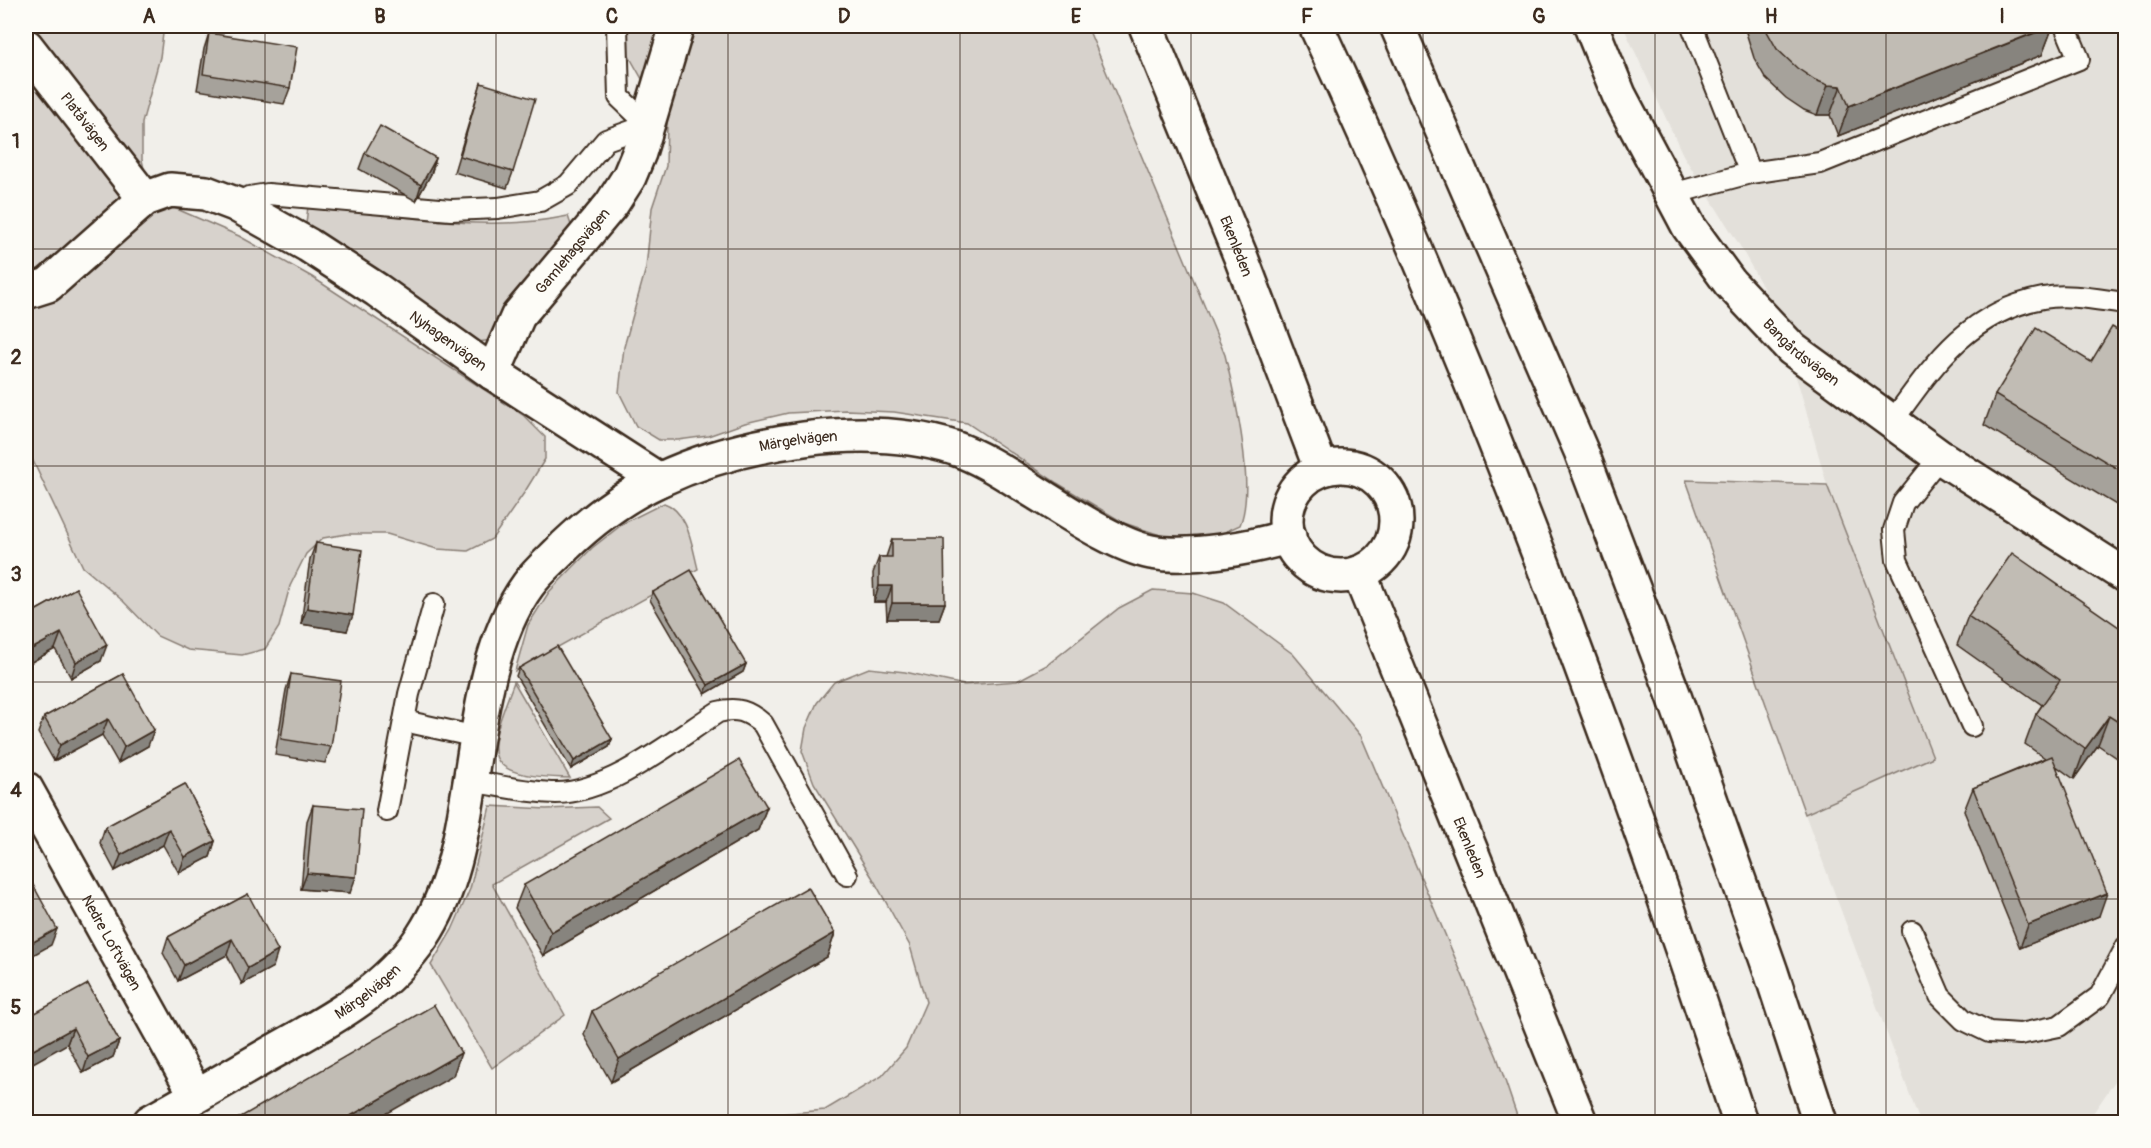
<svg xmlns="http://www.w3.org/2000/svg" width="2151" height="1148" viewBox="0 0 2151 1148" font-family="Pangolin,sans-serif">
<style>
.built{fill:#e3e0da}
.green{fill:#d7d2cc;stroke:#897e75;stroke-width:1.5}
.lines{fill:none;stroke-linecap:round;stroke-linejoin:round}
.stream{stroke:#80746b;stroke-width:10}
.lane-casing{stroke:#3b2a1e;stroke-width:24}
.street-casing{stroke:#3b2a1e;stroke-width:38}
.secondary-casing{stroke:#3b2a1e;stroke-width:38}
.highway-casing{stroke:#3b2a1e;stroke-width:38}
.lane{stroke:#fdfcf7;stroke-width:20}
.street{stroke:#fdfcf7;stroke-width:33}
.secondary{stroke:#fdfcf7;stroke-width:33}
.highway{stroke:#fdfcf7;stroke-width:33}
.wall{fill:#a6a29b;stroke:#3b2a1e;stroke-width:1.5}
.shaded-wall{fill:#87847e;stroke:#3b2a1e;stroke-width:1.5}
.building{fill:#c1bcb4;stroke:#3b2a1e;stroke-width:1.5}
.grid{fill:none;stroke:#3b2a1e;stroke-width:1.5;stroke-opacity:0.55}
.labels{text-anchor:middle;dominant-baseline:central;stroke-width:4.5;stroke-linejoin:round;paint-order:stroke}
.street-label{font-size:15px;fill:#3b2a1e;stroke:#fdfcf7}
.neatline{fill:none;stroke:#3b2a1e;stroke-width:2}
.grid-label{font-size:20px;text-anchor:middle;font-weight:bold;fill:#3b2a1e}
</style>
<rect width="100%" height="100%" fill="#f1efea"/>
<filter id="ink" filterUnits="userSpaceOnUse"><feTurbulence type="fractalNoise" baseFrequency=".0167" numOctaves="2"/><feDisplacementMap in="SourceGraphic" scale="12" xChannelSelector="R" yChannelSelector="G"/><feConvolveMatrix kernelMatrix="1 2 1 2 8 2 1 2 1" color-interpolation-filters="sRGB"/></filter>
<g filter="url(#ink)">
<!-- built -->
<polygon class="built" points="1623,26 2125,26 2126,1065 2087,1122 1920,1122 1805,814 1933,756 1827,485 1799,386 1767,295 1740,246 1683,155"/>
<!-- green -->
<g class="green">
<polygon points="26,26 164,26 160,57 142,123 142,160 149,190 163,203 239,236 312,277 523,415 545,437 545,459 524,493 492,539 468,551 437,549 387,534 347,534 323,538 306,554 290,586 279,627 265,649 242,655 188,650 157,636 123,601 83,567 26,446"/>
<path d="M612,26H1087L1225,355C1235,397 1256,486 1240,525L1216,536L1166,537L1124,523L1057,483L967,423L894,412L846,410L788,413L745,423L708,436L678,440H659L636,426L619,392L624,347L646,268L652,208L666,166L667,123Z"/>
<path d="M308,206C394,214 482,234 568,216L572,228L545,256L492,340L478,342L306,224Z"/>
<polygon points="1686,480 1827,485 1933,757 1805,814"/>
<path d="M664,503C689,512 692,547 698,569L515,671L528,625L549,592L592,548L624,523Z"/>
<polygon points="1153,590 1193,593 1224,603 1293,654 1361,736 1497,1057 1519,1122 690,1122 825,1110 882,1076 906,1048 926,1002 910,946 872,877 814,783 802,751 806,728 817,703 834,682 869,668 905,672 964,685 1017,681 1047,665 1119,608"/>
<path d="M514,682L570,778C478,776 485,758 514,682Z"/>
<polygon points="490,806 546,809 597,807 609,818 492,884 565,1015 492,1068 431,965 452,930 470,889"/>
</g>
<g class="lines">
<!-- stream -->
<polyline class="stream" points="2122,1122 2126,1117"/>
<defs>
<g id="lane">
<polyline points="1692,26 1750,173"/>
<polyline points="1672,194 1750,173 1820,163 2079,59 2065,26"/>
<polyline points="235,204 249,197 268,194 451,210 498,208 540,201 568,185 606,140 648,125 619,97 617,26"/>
<path d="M1892,422C1934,364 1968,312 2043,298C2069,293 2100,300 2126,303"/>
<polyline points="1940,457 1903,503 1894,530 1897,560 1972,726"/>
<polyline points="404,721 477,737"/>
<path d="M470,781C497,785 528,793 556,793C611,792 673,741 718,712C737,707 748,711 763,724L847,875"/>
<polyline points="387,811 409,694 434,604"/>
<polyline points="1912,931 1940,996 1964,1020 1989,1032 2020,1034 2059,1026 2100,996 2126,947"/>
</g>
<g id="street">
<path id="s1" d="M1591,26L1619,95L1689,227L1730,283L1792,349L1940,457L2126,576"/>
<path id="s2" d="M26,46L145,199"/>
<path id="s3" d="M26,292L48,285L145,199L170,190L206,193L235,204L308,245L377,290L493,373L659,480"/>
<path id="s4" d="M493,373L518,316L611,205L629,177L639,153L677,26"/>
<path id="s5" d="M26,789L196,1095"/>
<path id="s6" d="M150,1122C188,1101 226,1079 264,1057C322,1024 383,995 422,937C454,889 462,833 471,776C480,716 491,635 528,585C538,571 553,559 565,546C593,519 624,496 659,480C742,441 866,420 954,448C983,458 1009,476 1035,492C1066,511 1117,546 1151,552C1188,559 1253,548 1289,536"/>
</g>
<g id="secondary">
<path id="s7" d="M1146,26L1240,255L1321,469"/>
<circle cx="1341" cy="521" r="55"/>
<path id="s8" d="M1359,573L1580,1122"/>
</g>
<g id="highway">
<path d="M1316,26C1481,381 1618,750 1740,1122"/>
<polyline points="1397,26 1581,451 1674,696 1771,972 1820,1122"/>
</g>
</defs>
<!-- lane casing -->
<use href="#lane" class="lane-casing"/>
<!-- street casing -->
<use href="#street" class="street-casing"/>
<!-- secondary casing -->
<use href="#secondary" class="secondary-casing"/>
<!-- highway casing -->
<use href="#highway" class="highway-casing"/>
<!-- lane -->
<use href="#lane" class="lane"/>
<!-- street -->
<use href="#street" class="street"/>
<!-- secondary -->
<use href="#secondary" class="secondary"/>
<!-- highway -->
<use href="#highway" class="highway"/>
</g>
<!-- wall -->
<g class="wall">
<polygon points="1744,26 2053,26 2042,55 1838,136 1830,115 1817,115 1804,110 1786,98 1766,79 1754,58"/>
<polygon points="209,33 290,88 284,104 197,90 204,49"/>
<polygon points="481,83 513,172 507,188 454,172 476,99"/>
<polygon points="365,153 436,158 431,174 416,201 359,169"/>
<polygon points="2126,335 2126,511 1984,425 1995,395 2091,362"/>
<polygon points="892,539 945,603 939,619 887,619 886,602 874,602 873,573 879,557 886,557"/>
<polygon points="316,543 347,631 301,624 310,559"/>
<polygon points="76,588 101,661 71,678 55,649 26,665 26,616"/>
<polygon points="653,592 746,664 743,672 705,694 650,600"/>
<polygon points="1968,616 2126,632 2126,764 2098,745 2074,779 2056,766 2099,916 2020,948 1964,811 1973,788 2045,758 2025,744 2036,714 2042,705 1957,645"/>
<polygon points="519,668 612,739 609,747 571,769 516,676"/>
<polygon points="123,674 148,746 118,763 102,735 54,761 38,733 44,717"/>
<polygon points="291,674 331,747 325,763 275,755 286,690"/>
<polygon points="185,784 215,841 210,857 179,873 163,845 115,871 100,843 105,827"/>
<polygon points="313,805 350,893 301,889 307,821"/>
<polygon points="767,807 758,830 543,956 515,908 524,885"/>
<polygon points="248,894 273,967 242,984 227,955 178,981 163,953 168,937"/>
<polygon points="835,933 827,957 611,1082 584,1035 592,1011"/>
<polygon points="88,984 119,1041 113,1057 83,1073 67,1044"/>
</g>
<!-- shaded-wall -->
<g class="shaded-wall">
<polygon points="2053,26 2042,55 1838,136 1849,106"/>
<polygon points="1828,85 1841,86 1830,115 1817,115"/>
<polygon points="436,158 431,174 416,201 421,185"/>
<polygon points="879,586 892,586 886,602 874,602"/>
<polygon points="892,603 945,603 939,619 887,619"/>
<polygon points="307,608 353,615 347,631 301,624"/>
<polygon points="61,633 55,649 26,665 26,652"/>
<polygon points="107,645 101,661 71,678 76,662"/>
<polygon points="746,664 743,672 705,694 708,685"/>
<polygon points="2109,716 2098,745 2074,779 2085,749"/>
<polygon points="108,719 102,735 54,761 60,745"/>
<polygon points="154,730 148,746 118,763 124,747"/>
<polygon points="612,739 609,747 571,769 574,761"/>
<polygon points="767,807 758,830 543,956 551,932"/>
<polygon points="169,829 163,845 115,871 121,855"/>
<polygon points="215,841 210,857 179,873 185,857"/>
<polygon points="307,873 356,877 350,893 301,889"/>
<polygon points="2107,893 2099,916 2020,948 2028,925"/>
<polygon points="57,929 51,945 26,959 26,946"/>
<polygon points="835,933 827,957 611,1082 619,1059"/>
<polygon points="232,939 227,955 178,981 184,965"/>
<polygon points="278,951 273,967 242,984 248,968"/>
<polygon points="73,1028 67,1044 26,1067 26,1054"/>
<polygon points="119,1041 113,1057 83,1073 88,1057"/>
<polygon points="461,1053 453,1076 372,1122 340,1122"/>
</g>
<!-- building -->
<g class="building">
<polygon points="1764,26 2051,26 1849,106 1841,86 1828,85 1815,80 1797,68 1777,49"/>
<polygon points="209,33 297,47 290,88 203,74"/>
<polygon points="481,83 535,99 513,172 460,156"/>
<polygon points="380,126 436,158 421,185 365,153"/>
<polygon points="2112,327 2126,335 2126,474 1995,395 2036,328 2091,362"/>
<polygon points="892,539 944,539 945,603 892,603 892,586 879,586 879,557 892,557"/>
<polygon points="316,543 362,550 353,615 307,608"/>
<polygon points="2012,553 2126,632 2126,727 2109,716 2085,749 2036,714 2060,680 1968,616"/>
<polygon points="691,570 746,664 708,685 653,592"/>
<polygon points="76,588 107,645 76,662 61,633 26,652 26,616"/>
<polygon points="557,646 612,739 574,761 519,668"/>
<polygon points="123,674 154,730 124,747 108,719 60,745 44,717"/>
<polygon points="291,674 341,681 331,747 281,739"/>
<polygon points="2052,756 2107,893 2028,925 1973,788"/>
<polygon points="739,760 767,807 551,932 524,885"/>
<polygon points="185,784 215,841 185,857 169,829 121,855 105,827"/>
<polygon points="313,805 362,809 356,877 307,873"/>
<polygon points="26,872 57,929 26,946"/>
<polygon points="808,887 835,933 619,1059 592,1011"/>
<polygon points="248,894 278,951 248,968 232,939 184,965 168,937"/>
<polygon points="88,984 119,1041 88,1057 73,1028 26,1054 26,1018"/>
<polygon points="434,1005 461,1053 340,1122 232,1122"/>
</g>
</g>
<!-- grid -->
<path class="grid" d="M265,26V1122M496,26V1122M728,26V1122M960,26V1122M1191,26V1122M1423,26V1122M1655,26V1122M1886,26V1122M26,249H2126M26,466H2126M26,682H2126M26,899H2126"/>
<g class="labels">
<!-- street labels -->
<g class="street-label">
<text stroke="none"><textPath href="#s2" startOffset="96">Platåvägen</textPath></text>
<text stroke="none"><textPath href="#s7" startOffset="238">Ekenleden</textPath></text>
<text stroke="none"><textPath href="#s4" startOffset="147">Gamlehagsvägen</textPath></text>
<text stroke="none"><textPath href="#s3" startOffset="500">Nyhagenvägen</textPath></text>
<text stroke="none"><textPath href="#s1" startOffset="393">Bangårdsvägen</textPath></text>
<text stroke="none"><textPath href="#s6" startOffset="1017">Märgelvägen</textPath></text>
<text stroke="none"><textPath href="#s8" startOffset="296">Ekenleden</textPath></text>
<text stroke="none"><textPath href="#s5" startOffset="176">Nedre Loftvägen</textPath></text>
<text stroke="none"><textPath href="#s6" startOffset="254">Märgelvägen</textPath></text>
</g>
</g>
<!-- margin -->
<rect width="2151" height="1148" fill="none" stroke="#fdfcf7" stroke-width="66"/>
<rect x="33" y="33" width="2085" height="1082" class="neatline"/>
<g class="grid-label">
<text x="149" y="23">A</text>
<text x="380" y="23">B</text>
<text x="612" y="23">C</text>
<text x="844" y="23">D</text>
<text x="1076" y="23">E</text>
<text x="1307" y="23">F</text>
<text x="1539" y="23">G</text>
<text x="1771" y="23">H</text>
<text x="2002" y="23">I</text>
<text x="16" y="148">1</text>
<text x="16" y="364">2</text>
<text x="16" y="581">3</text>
<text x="16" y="797">4</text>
<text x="16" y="1014">5</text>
</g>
</svg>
